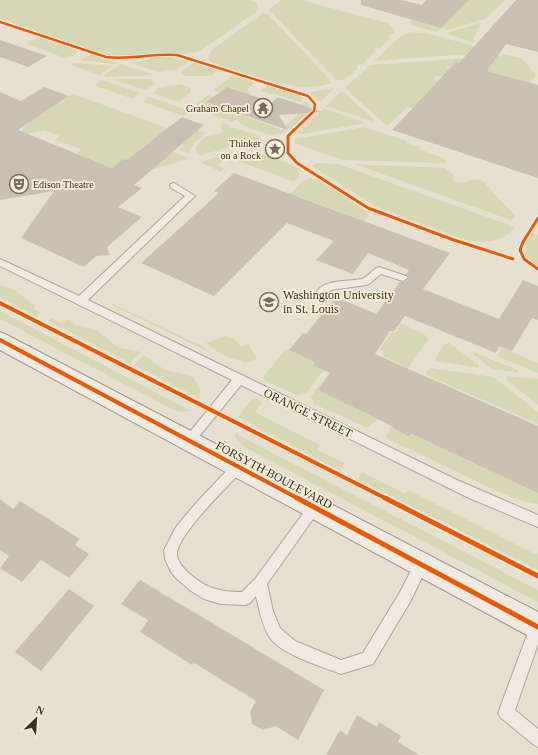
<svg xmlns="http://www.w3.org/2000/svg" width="538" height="755" viewBox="0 0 538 755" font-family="Georgia,serif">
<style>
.green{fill:#d6d7b3}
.building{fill:#cbbfb2}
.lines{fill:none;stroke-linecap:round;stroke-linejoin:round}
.service-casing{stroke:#ada599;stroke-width:2}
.secondary-casing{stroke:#9c958a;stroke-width:2}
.service{fill:#efebe3;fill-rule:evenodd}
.secondary{fill:#efebe3;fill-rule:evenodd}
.cycleway-far3-casing{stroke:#f7eed8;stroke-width:4}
.cycleway-far2-casing{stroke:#f7eed8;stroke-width:5}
.cycleway-far1-casing{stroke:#f7eed8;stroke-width:6}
.cycleway-casing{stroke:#f7eed8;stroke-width:8}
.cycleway-far3{stroke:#e8590c;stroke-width:2.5}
.cycleway-far2{stroke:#e8590c;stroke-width:3}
.cycleway-far1{stroke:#e8590c;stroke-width:4}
.cycleway{stroke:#e8590c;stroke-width:5}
.labels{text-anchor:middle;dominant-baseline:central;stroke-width:3.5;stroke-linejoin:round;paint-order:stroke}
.far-poi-label{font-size:10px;fill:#3d2e20;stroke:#f7eed8;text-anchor:end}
.poi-label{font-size:12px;fill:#3d2e20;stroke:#f7eed8;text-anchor:start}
.street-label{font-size:12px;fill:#3d2e20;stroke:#f7eed8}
</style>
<rect width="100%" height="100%" fill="#e7e0d1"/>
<!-- green -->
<g class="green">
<polygon points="0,0 250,0 256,3 258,8 256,12 200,51 185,54 161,52 128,57 117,57 104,54 0,19"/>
<path d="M282,0H302L383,22C389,24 395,26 395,33L388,36L390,38L379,49L376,48L373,50L376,51L361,65L359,64L356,67L358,68C351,73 345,83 336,80L270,11L269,9Z"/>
<polygon points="469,0 505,0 485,19 447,30 444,28 435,32 409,24 413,20 441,28"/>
<path d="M263,13L268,14L331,81L332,83C302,93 273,81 244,73C233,69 220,67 210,61L208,56L214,48Z"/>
<polygon points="481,23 473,39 474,43 446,33"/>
<polygon points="412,32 426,33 497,52 374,61 402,35"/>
<polygon points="38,37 76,50 78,52 71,57 65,58 26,44"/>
<polygon points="90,55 93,55 117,63 114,64 80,60"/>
<polygon points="507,55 521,58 536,75 530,83 456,62 451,67 447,66 446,68 450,69 442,77 437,76 434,79 439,81 413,109 407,107 389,125 386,125 345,88 370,65"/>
<polygon points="165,56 188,62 176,70 167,70 158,72 131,63"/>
<polygon points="75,63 113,66 99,75 71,65"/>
<polygon points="193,63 217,70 211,76 185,76 181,72"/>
<polygon points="121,64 154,75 107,77 103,76"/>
<polygon points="232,76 255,82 247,89 251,95 230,87 218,92 213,90"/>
<polygon points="112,79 153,79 153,82 156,84 145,90"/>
<polygon points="102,80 140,93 133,99 94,85"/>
<path d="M180,84L190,87L191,92L178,102L153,93C160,84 170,87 180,84Z"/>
<polygon points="268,85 297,94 303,98 300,102 272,93 270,94 261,91"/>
<polygon points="335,88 321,101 318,100 309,92"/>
<polygon points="342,91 374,120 372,121 326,106"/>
<polygon points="73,94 173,130 154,145 148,143 127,160 123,159 112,168 77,153 82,149 55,140 60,136 45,130 28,134 21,131 31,121 61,102 63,102 68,99 66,98"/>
<path d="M208,95L213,96L207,102L208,104H213L282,130L286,128V126L299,114L303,112L301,110L305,106L302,105L306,101L310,108C308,114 302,118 298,122C276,143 264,133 240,124L241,122L235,120L233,122L192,107Z"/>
<polygon points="149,97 190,111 184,116 143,102"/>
<polygon points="323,109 325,109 367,123 296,135"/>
<path d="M222,123L229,125L230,128H236L260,136V140L253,144L230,147L201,155H197L196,148C199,143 205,136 210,135C215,133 218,135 223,132L222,129L220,127L222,125Z"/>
<polygon points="364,127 407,141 406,143 420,147 419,149 446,159 444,163 342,160 294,143 295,139"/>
<polygon points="197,130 206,133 193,144 190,153 179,150 184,146 182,144"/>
<polygon points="173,152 187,157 188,159 152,170 149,169"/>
<path d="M241,152C259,153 282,159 298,168L300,175L294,182L233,159L231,162L226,160L217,165L224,168L221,172L200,162L223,155Z"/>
<path d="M317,163L338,164L515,227C503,243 480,244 462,239L375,206L312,166Z"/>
<polygon points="354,164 445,168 453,174 452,179 456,182 466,183 470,179 482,180 515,216 511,220"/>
<polygon points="310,178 322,181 367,212 369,215 364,221 298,196 293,201 286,198 303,181"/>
<path d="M532,233L538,235V266C520,256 523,248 532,233Z"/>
<polygon points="0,285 13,289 35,306 33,309 41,313 36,316 0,297"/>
<polygon points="109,302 202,346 211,353 116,307"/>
<polygon points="0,311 191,411 180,412 172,409 0,319"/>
<polygon points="51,318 62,323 66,320 70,320 76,325 95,329 119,348 141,352 130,363 48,321"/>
<polygon points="398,322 424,334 428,338 428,340 408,368 383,356 384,355 383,351 380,349 392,332 396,332 400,326"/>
<path d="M226,336L234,338L241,347L248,344L257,359L245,363C240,360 236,360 230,358C220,354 213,349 206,343Z"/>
<polygon points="449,343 479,365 479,368 436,361 436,357 444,344"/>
<polygon points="502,348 538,363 538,373 497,356"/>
<polygon points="286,349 326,368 306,393 297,395 264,380 265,378 263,377"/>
<polygon points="473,352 518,370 519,371 516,372 492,369 474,355"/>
<path d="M144,355L165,370L192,376C198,384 203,389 199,398L134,365Z"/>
<polygon points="431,368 493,377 538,412 538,424 426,375 428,370"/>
<polygon points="332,370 318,390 378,419 372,423 368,428 314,404 311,396"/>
<polygon points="507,376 538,379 538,405 508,381 505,377"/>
<polygon points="257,398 262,402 255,412 320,445 317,450 345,463 341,471 238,417 252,399"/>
<polygon points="392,426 395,429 408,436 412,434 538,493 538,504 522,501 501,493 388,439 386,436"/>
<polygon points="234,433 538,590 538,602 246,448 237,440"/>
<polygon points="362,472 405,494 408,490 537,555 538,552 538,570 358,479"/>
</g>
<!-- building -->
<g class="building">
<polygon points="361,0 401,0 422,5 426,0 469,0 441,28 361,5"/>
<polygon points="516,0 538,0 538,52 506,44 487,71 538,85 538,178 392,130 456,62 459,63"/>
<polygon points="0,40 47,56 28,67 0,57"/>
<polygon points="44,87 69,96 18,130 112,168 123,159 127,160 182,117 204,125 134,185 142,188 118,207 142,217 107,247 110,255 96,256 84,267 21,238 54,191 0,200 0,92 21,101"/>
<polygon points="227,87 272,102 278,97 322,112 279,115 288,130 206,102"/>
<polygon points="234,173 450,253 423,289 499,319 523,280 538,286 538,320 532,318 512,351 499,346 496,353 405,316 394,331 390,331 375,354 538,426 538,493 412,434 408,436 395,429 392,426 318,390 330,373 314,366 314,362 289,350 303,333 306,334 336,297 376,314 400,282 404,282 409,279 409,277 406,274 409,270 368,253 353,274 316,260 334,241 287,223 214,296 141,263 219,193 214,191"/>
<polygon points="0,499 13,509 20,501 80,539 75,545 89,554 69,578 41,560 22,582 0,568 9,556 0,550"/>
<polygon points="140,580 324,690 298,740 276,726 263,730 252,724 250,712 256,701 194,663 192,665 140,632 148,620 121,604"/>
<polygon points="69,589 94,606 41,671 15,652"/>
<polygon points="357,715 377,727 379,722 401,736 398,742 419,755 326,755 340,730 347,735"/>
</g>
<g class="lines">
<defs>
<g id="service">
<polygon points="174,183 195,196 88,300 457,480 538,515 538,527 469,498 241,385 193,444 189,446 185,444 183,441 185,438 232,380 0,266 0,259 79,296 185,196 171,188 170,186 171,184"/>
<path d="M379,267L406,276L408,278L403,281L381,274L369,284L366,285L331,290L321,295L316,292C325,279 347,282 361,279C368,278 372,269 379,267Z"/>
<path d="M238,462L242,463L244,467L242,471C228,486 176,536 177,555C178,563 185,570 191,575C207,589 222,592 242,592L255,579L310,504L314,502L318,504L320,508L318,512L267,584L273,611L280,628L295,641L341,660L363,653L400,592L416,561L421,559L426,561L428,565L410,602L373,664L341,674C321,666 282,655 270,638C262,626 259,609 256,596L250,603L245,605L221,604L204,599L191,591L177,579L171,572L165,559L164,550L176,527L196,503L234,463Z"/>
<polygon points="537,620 538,644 515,710 538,729 538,747 533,744 501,718 498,713 530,627 532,622"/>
</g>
<polygon id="secondary" points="0,332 7,335 538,612 538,641 0,350"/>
</defs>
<!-- service casing -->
<use href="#service" class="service-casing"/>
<!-- secondary casing -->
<use href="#secondary" class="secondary-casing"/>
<!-- service -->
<use href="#service" class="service"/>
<!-- secondary -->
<use href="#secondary" class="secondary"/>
<defs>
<path id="cycleway-far3" d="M0,22L106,57C130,60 153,53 177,55L308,96L315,104L314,111L293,131"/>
<g id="cycleway-far2">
<polyline points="294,130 288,136 288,153 297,163 368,208 451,239 513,259"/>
<polyline points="538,218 523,242 520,250 524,259 538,269"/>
</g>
<g id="cycleway-far1">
<polyline points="0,303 387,499"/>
<polyline points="0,340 299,499"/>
</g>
<g id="cycleway">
<polyline points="297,498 538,627"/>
<polyline points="385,498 538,576"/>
</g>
</defs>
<!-- cycleway-far3 casing -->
<use href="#cycleway-far3" class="cycleway-far3-casing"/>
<!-- cycleway-far2 casing -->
<use href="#cycleway-far2" class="cycleway-far2-casing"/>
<!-- cycleway-far1 casing -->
<use href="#cycleway-far1" class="cycleway-far1-casing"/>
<!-- cycleway casing -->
<use href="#cycleway" class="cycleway-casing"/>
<!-- cycleway-far3 -->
<use href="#cycleway-far3" class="cycleway-far3"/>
<!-- cycleway-far2 -->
<use href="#cycleway-far2" class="cycleway-far2"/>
<!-- cycleway-far1 -->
<use href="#cycleway-far1" class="cycleway-far1"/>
<!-- cycleway -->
<use href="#cycleway" class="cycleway"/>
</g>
<!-- icons -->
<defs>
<symbol id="temple-ring" viewBox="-11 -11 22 22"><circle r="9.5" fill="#f7eed8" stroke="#786c5e" stroke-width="1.5"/><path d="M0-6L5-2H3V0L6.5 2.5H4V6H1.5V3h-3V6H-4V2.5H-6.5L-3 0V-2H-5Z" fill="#786c5e"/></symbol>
<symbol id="sight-ring" viewBox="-11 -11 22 22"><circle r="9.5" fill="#f7eed8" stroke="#786c5e" stroke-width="1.5"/><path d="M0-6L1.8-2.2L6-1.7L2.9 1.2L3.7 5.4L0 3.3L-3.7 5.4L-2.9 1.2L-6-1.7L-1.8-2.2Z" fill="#786c5e"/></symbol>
<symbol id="theatre-ring" viewBox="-11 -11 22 22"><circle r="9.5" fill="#f7eed8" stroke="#786c5e" stroke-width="1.5"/><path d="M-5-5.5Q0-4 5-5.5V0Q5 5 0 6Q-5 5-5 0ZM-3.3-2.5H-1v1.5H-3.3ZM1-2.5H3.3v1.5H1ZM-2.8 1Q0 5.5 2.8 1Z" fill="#786c5e"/></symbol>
<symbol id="university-ring" viewBox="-11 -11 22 22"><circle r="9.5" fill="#f7eed8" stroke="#786c5e" stroke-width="1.5"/><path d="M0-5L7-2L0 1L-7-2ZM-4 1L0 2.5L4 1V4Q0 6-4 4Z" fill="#786c5e"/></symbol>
</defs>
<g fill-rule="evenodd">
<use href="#temple-ring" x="252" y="97" width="22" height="22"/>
<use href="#sight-ring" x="264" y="138" width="22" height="22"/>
<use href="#theatre-ring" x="8" y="173" width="22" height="22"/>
<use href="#university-ring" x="258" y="291" width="22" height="22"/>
</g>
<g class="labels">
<!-- far-poi labels -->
<g class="far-poi-label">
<text x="249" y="108">Graham Chapel</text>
<text x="261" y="143">Thinker<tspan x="261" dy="12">on a Rock</tspan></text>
<text x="33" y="184" text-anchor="start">Edison Theatre</text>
</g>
<!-- poi labels -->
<g class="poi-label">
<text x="283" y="295">Washington University<tspan x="283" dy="14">in St. Louis</tspan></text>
</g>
<!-- street labels -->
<g class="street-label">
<text transform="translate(308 413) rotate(26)">ORANGE STREET</text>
<text transform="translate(274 475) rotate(28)">FORSYTH BOULEVARD</text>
</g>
</g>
<!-- north arrow -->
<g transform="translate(36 719) rotate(25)" stroke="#f7eed8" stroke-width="3" paint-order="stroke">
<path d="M0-3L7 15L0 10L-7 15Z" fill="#3d2e20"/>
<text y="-6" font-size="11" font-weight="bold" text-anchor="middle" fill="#3d2e20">N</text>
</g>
</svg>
